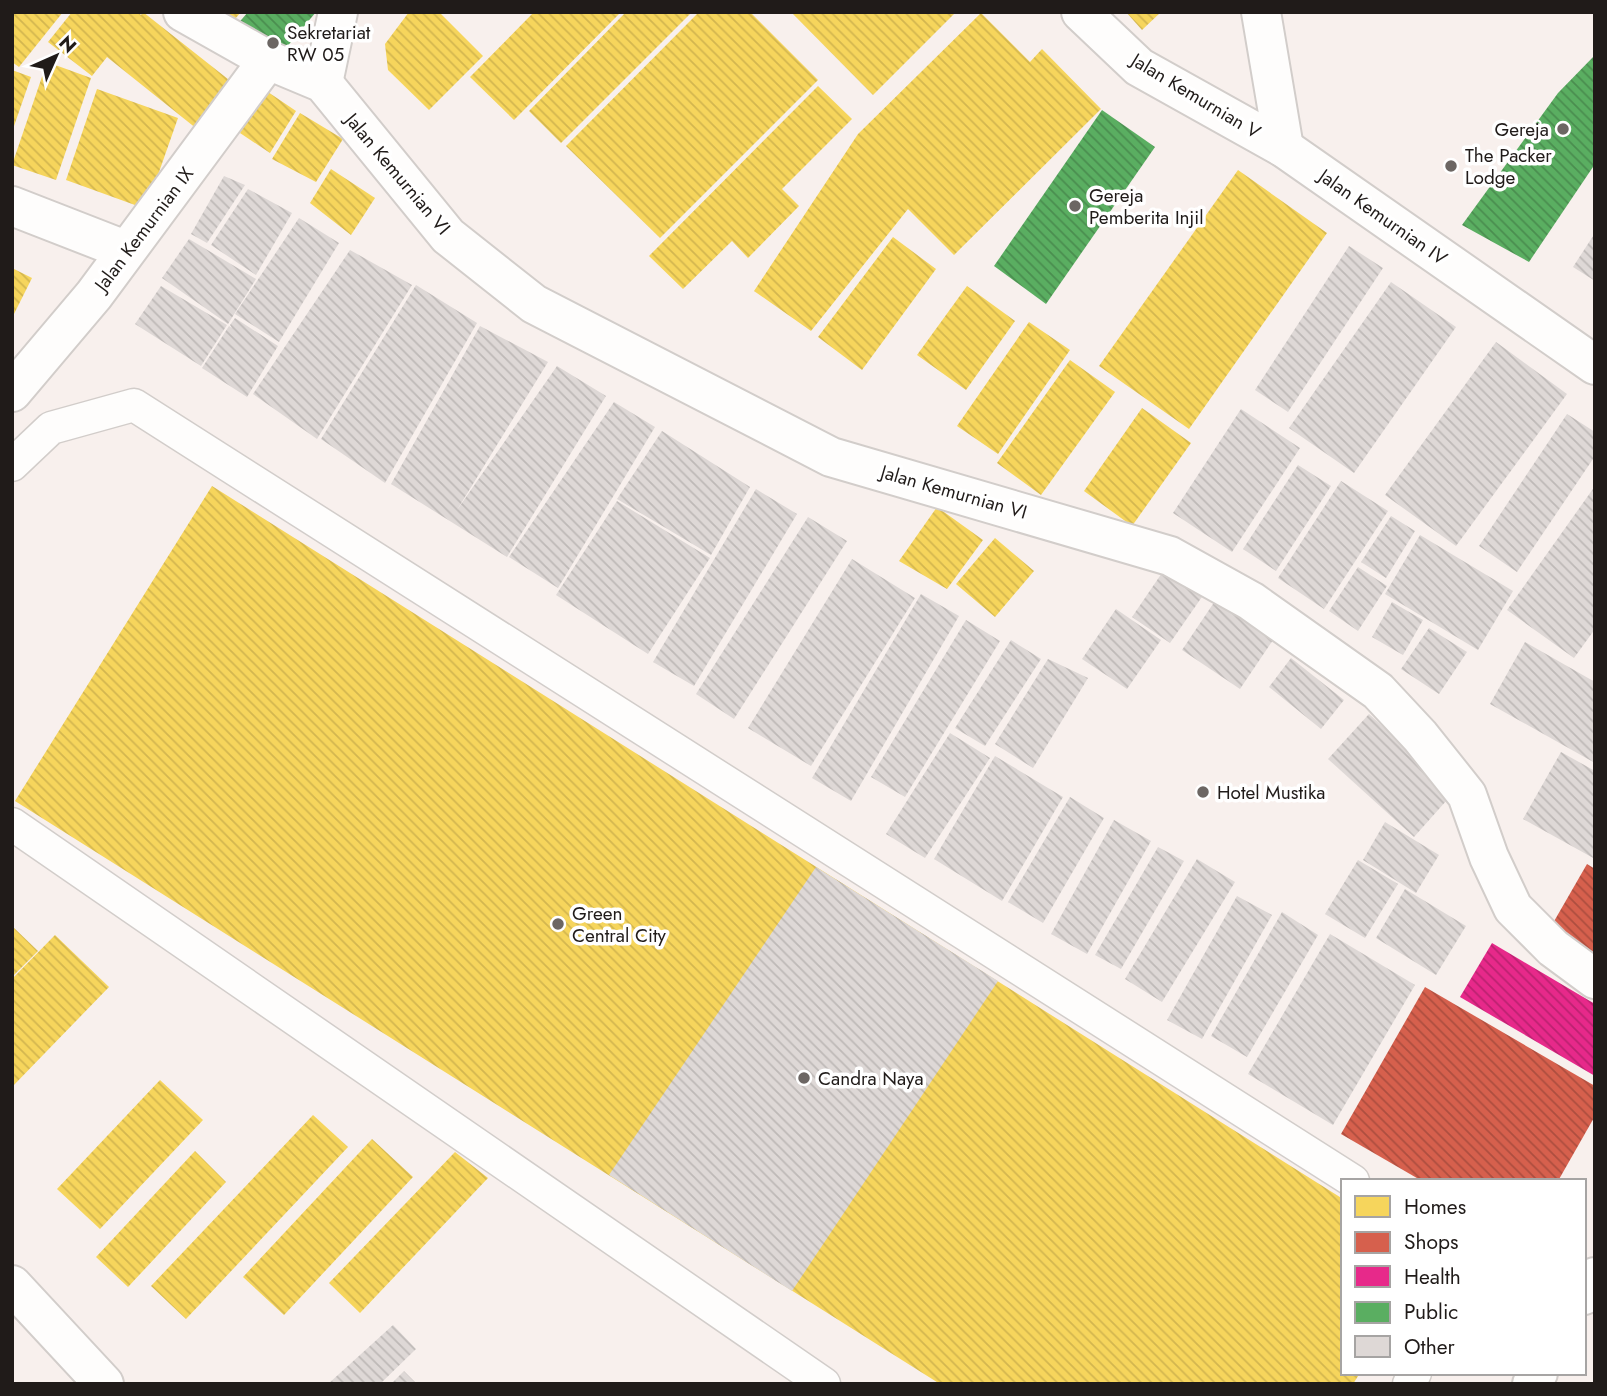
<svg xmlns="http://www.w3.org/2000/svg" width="1607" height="1396" viewBox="0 0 1607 1396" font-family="Jost,sans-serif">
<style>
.homes{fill:url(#homes-back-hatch)}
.shops{fill:url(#shops-back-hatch)}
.health{fill:url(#health-back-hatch)}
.public{fill:url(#public-back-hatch)}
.building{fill:url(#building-back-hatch)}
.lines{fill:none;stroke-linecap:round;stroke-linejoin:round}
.lane-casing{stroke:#d2cdca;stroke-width:35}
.street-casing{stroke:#d2cdca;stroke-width:42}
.primary-casing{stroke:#d2cdca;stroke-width:42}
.lane{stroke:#fefdfc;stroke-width:32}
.street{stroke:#fefdfc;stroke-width:38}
.primary{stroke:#fefdfc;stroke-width:38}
.poi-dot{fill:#6c6663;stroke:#fff;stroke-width:2.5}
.labels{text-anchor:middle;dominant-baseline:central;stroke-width:7;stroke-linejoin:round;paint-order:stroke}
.poi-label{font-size:19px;fill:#201b19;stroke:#fff;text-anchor:start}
.street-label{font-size:19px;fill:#201b19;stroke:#fff}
</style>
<defs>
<pattern id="homes-back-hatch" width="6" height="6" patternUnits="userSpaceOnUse" patternTransform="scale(1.75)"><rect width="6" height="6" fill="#f6d55c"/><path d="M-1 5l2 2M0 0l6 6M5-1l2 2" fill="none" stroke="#d3b64f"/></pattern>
<pattern id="shops-back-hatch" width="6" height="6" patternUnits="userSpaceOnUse" patternTransform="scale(1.75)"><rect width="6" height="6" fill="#d6604d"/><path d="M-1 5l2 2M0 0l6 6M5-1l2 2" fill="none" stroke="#ad4e3f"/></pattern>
<pattern id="health-back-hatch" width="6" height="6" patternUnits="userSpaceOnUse" patternTransform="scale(1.75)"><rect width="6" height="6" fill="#e7298a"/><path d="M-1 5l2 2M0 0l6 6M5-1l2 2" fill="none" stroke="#bb2270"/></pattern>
<pattern id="public-back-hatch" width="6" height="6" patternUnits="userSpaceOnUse" patternTransform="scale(1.75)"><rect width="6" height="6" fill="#5aae61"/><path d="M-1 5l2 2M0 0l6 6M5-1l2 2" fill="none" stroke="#4a8d4f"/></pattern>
<pattern id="building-back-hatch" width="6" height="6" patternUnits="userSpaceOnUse" patternTransform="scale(1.75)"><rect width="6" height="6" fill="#ded8d6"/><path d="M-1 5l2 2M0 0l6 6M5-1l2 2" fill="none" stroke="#beb9b7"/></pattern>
</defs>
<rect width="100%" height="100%" fill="#f8f0ed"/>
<!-- homes -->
<g class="homes">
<polygon points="12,12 63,12 19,67 12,62"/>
<polygon points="72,12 138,12 141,15 143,12 238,87 202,133 107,57 92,76 48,42"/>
<polygon points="216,12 241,12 230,25"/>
<polygon points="409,12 439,12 483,56 429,110 388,70 385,44"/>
<polygon points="534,12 621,12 514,120 470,77"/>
<polygon points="626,12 692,12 561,143 529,111"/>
<polygon points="699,12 750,12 818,80 660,238 566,146"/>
<polygon points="791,12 956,12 873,95"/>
<polygon points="1126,12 1161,12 1142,30"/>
<polygon points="981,13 1030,62 1042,49 1101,109 954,255 908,209 811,331 754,291 858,134"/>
<polygon points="47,62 91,78 56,180 12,165"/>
<polygon points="12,70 31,77 13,129 12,129"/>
<polygon points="818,86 852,119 782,189 799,206 748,258 732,241 683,289 649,256"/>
<polygon points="97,89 178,118 146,209 66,180"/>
<polygon points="265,90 296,111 270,153 240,133"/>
<polygon points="300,113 343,139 316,182 272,159"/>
<polygon points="331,169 375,198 351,235 310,203"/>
<polygon points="1238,170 1327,233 1189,429 1099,366"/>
<polygon points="893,237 936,269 862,370 818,337"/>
<polygon points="12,268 32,278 12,318"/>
<polygon points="967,286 1015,321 966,390 917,355"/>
<polygon points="1029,322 1070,350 998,454 957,426"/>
<polygon points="1070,360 1115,392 1041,495 997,463"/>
<polygon points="1142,408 1191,443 1132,526 1084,491"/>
<polygon points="212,486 1343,1199 1343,1373 1360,1373 1353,1384 940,1384 15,801"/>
<polygon points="937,507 983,540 947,589 899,561"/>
<polygon points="995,538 1034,571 995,617 956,584"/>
<polygon points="12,926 38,951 12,977"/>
<polygon points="55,935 109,987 12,1087 12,979"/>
<polygon points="160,1080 203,1120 100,1229 57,1189"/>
<polygon points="313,1115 348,1147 186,1319 151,1286"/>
<polygon points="372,1139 413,1177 284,1315 243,1277"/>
<polygon points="195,1151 226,1182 128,1287 96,1257"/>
<polygon points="455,1152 488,1178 360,1313 329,1283"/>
</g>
<!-- shops -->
<g class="shops">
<polygon points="1587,864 1595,869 1595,956 1549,930"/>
<polygon points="1425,987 1595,1086 1595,1116 1558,1181 1422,1181 1341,1134"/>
</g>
<!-- health -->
<polygon class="health" points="1492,943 1595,1004 1595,1076 1460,997"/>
<!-- public -->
<g class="public">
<polygon points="248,12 316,12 276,60 236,26"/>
<polygon points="1595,55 1595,164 1529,262 1462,225 1558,93"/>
<polygon points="1102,110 1155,147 1046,304 994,266"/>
</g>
<!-- building -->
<g class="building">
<polygon points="224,176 245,185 207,243 191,234"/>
<polygon points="248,189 292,213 256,275 211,245"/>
<polygon points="299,218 339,243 279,342 235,314"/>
<polygon points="1595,233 1595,281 1573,267"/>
<polygon points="189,239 256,279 228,324 162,278"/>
<polygon points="1349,246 1383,268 1288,412 1255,390"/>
<polygon points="350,250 412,285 317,439 253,394"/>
<polygon points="1391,282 1456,327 1354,473 1289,428"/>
<polygon points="416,285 477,323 385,483 321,439"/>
<polygon points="161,286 227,325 201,366 135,324"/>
<polygon points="235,318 278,346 247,397 202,368 229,326 232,328 230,325"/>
<polygon points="480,326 548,362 457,510 557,366 606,396 507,557 391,484"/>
<polygon points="1496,342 1567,394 1456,546 1385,495"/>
<polygon points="614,402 655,427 558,588 509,557"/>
<polygon points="1241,409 1300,448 1232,552 1173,513"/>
<polygon points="1567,414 1595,432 1595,456 1517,572 1479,546"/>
<polygon points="662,431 750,487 711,555 617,499"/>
<polygon points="1298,465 1331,486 1276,571 1243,549"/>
<polygon points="1341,481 1388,511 1324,609 1278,578"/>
<polygon points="1595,486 1595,629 1574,658 1507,610"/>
<polygon points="756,489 797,514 694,686 653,662"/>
<polygon points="617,501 710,558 648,654 556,595"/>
<polygon points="1391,516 1415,531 1386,578 1361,562"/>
<polygon points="808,517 847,541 734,719 696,694"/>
<polygon points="1420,535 1513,591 1478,650 1385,594"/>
<polygon points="852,559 915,598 811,766 748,728"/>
<polygon points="1166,567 1204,594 1170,643 1132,617"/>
<polygon points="1358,567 1387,586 1358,631 1329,611"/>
<polygon points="921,594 959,616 851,801 812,778"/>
<polygon points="1219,595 1277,634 1240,689 1182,650"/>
<polygon points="1392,602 1423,620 1403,655 1372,637"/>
<polygon points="1116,609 1161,640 1127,689 1082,659"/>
<polygon points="966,620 1000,641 905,797 871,777"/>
<polygon points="1429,628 1467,652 1439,694 1401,669"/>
<polygon points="1011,640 1041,659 985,746 955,728"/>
<polygon points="1525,642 1595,682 1595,763 1490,704"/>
<polygon points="1291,658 1344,700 1321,729 1269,687"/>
<polygon points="1048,659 1088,678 1033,768 995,744"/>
<polygon points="1369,714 1455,791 1414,837 1328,759"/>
<polygon points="950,733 990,758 925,858 886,834"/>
<polygon points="1561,752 1595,771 1595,859 1523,819"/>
<polygon points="995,756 1063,797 1002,901 934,859"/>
<polygon points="1070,797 1104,818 1043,923 1008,902"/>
<polygon points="1114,820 1151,841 1087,954 1051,934"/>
<polygon points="1385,822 1439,855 1416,893 1363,860"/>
<polygon points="1158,847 1184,861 1121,969 1095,955"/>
<polygon points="1197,859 1235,882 1162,1002 1125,979"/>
<polygon points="1358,860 1398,884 1365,938 1325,914"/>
<polygon points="816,867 998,981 792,1291 609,1175"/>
<polygon points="1405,889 1466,926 1436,975 1376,938"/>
<polygon points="1237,896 1272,915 1202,1039 1167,1020"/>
<polygon points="1282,912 1318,935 1247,1057 1211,1036"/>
<polygon points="1330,934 1415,985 1333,1125 1248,1074"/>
<polygon points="393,1325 416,1349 380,1384 328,1384"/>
<polygon points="404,1371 417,1384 391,1384"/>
</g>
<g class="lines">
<defs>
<g id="lane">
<polyline points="12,465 51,428 134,405 1353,1181"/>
<polyline points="12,824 824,1384"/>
<polyline points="1409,1384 1415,1373"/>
</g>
<g id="street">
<polyline points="183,12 268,60 323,83 448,236 534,304 831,457 1170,556 1251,601 1378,691 1420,736 1467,795 1489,857 1513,908 1553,948 1595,979"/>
<polyline points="1081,12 1139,67 1284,148 1595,365"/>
<polyline points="1261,12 1284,148"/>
<polyline points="323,83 338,12"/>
<polyline points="12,206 125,250"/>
<polyline points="12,392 94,295 268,60"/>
<polyline points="12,1285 104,1384"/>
</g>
<g id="primary">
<polyline points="1584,1295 1595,1277"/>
<polyline points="1532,1384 1538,1373"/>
</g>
</defs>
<!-- lane casing -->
<use href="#lane" class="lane-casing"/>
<!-- street casing -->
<use href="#street" class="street-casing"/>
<!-- primary casing -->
<use href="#primary" class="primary-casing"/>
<!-- lane -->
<use href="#lane" class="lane"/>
<!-- street -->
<use href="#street" class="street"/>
<!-- primary -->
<use href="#primary" class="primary"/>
</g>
<!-- markers -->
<g class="poi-dot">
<circle cx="273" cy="43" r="7"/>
<circle cx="1563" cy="129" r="7"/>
<circle cx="1451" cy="166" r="7"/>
<circle cx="1075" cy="206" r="7"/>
<circle cx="1203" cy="792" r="7"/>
<circle cx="558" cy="924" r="7"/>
<circle cx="804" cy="1078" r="7"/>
</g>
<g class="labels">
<!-- poi labels -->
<g class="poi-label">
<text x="287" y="32">Sekretariat<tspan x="287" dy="22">RW 05</tspan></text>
<text x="1549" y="129" text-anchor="end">Gereja</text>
<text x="1465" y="155">The Packer<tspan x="1465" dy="22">Lodge</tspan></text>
<text x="1089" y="195">Gereja<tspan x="1089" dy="22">Pemberita Injil</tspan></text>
<text x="1217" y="792">Hotel Mustika</text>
<text x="572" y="913">Green<tspan x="572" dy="22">Central City</tspan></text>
<text x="818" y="1078">Candra Naya</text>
</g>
<!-- street labels -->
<g class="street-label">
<text transform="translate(1196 96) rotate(31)">Jalan Kemurnian V</text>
<text transform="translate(398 174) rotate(50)">Jalan Kemurnian VI</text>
<text transform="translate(1383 217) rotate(35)">Jalan Kemurnian IV</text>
<text transform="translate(144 229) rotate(-53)">Jalan Kemurnian IX</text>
<text transform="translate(954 492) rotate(16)">Jalan Kemurnian VI</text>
</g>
</g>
<!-- border -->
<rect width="1607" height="1396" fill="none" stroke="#201b19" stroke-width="28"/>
<!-- legend -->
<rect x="1341" y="1179" width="245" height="196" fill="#ffffff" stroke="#a6a4a3" stroke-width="2"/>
<rect x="1355" y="1196" width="35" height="21" fill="#f6d55c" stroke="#a6a4a3" stroke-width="2"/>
<text x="1404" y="1214" font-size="21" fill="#201b19">Homes</text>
<rect x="1355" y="1232" width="35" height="21" fill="#d6604d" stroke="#a6a4a3" stroke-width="2"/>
<text x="1404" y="1249" font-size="21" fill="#201b19">Shops</text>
<rect x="1355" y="1266" width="35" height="21" fill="#e7298a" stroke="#a6a4a3" stroke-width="2"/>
<text x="1404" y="1284" font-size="21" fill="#201b19">Health</text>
<rect x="1355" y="1302" width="35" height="21" fill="#5aae61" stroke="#a6a4a3" stroke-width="2"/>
<text x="1404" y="1319" font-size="21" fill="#201b19">Public</text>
<rect x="1355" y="1336" width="35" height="21" fill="#ded8d6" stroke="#a6a4a3" stroke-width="2"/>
<text x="1404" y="1354" font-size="21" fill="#201b19">Other</text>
<!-- north arrow -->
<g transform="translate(56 56) rotate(45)" stroke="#ffffff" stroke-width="5" paint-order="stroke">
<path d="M0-5L12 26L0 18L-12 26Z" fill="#201b19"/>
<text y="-10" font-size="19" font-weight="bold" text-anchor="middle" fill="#201b19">N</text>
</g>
</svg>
